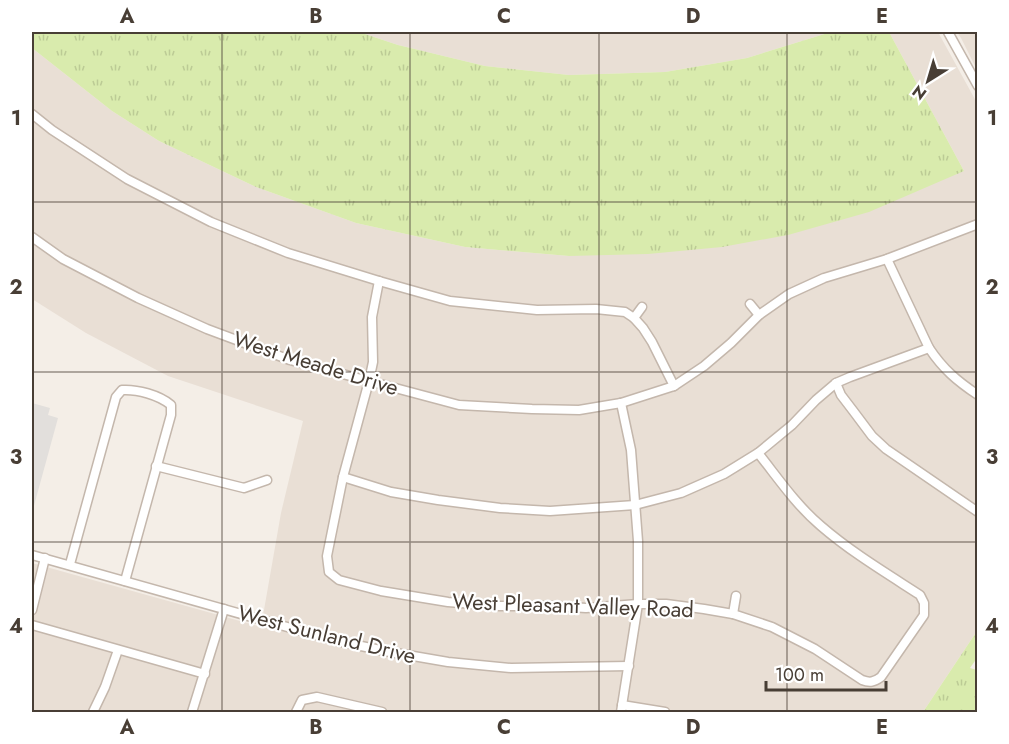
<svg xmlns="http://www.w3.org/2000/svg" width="1009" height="744" viewBox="0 0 1009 744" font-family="Jost,sans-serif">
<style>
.residential{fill:#e9dfd5}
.grass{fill:url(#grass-tufts)}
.parking{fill:#e2dfdc}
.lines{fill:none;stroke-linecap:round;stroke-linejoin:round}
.minor-casing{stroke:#c4b7ac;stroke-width:11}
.minor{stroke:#fff;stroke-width:8}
.grid{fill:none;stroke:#483e35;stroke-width:1.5;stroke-opacity:0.55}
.labels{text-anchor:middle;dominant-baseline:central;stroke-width:4.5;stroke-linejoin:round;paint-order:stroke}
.street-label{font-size:22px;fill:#483e35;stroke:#fff}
.neatline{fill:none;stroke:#483e35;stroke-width:2}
.grid-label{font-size:20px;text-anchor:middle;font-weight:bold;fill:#483e35}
</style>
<defs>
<pattern id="grass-tufts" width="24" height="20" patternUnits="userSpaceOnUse" patternTransform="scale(1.5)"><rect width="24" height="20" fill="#d9ebad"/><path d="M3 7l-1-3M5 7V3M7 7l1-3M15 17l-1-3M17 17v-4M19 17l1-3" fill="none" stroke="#bccb95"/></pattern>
</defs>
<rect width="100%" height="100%" fill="#f4eee7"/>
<!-- residential -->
<g class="residential">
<polygon points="359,32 831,32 747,58 665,72 569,75 485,66 398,45"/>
<polygon points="889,32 938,32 977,103 977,631 923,712 32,712 32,563 261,627 281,513 303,421 168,376 86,333 32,299 32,48 112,111 159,141 256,187 356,223 465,247 569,256 964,171"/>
<polygon points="957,32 977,32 977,70 961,38"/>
</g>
<!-- grass -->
<g class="grass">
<polygon points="32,32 359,32 398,45 485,66 569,75 665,72 747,58 831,32 889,32 964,171 869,212 788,235 722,247 648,254 569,256 465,247 356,223 256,187 159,141 112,111 32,48"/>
<polygon points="977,631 977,658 970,668 977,670 977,712 923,712"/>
</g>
<!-- parking -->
<polygon class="parking" points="32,403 50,408 48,415 58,418 32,513"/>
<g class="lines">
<defs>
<g id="minor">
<polyline points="948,32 978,86"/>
<polyline points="32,114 52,130 127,179 211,222 288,253 379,281 450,301 537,310 596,309 625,312 634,318 643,328 652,342 674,386"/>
<polyline points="32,237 63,259 138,298 207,329 290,360 459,405 532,409 579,410 621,403 674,386 704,366 731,343 759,315 789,294 824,278 887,259 978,224"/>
<path d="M887,259L929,348C943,369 957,381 978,395"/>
<path d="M379,281L372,317L373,362L369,381L343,477L327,556L329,572L339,580L381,591L448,602L499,606H555L586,608L638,604H666L704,609L733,614L772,627L815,649L862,680C870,683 874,682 881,677L924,615V603L920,595C886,573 851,552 821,526C796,505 778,478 758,453"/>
<polyline points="750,304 759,315"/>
<polyline points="634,318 642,307"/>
<polyline points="836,383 841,395 854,412 872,436 886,449 978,512"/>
<polyline points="156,466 244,488 267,480"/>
<polyline points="343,477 391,492 438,500 500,508 550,511 635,505 681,493 724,474 758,453 792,425 816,400 836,383 850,377 929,348"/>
<polyline points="32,555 337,641 390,652 448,662 511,668 629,666"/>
<path d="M70,564L116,397L122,390C137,389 159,395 171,405V415L125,581"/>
<polyline points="32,610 45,558"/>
<polyline points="733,614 736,596"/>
<polyline points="32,625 205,674"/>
<polyline points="622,705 665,712"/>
<polyline points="93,712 105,687 118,650"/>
<polyline points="192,712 224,609"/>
<polyline points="296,712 302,700 317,697 382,712"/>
<polyline points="621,712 638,604 638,541 631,450 621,403"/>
</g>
</defs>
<!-- minor casing -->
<use href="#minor" class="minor-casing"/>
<!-- minor -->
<use href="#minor" class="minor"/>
</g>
<!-- grid -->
<path class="grid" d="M222,32V712M410,32V712M599,32V712M787,32V712M32,202H978M32,372H978M32,542H978"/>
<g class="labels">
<!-- street labels -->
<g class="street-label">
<text transform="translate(316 363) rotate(17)">West Meade Drive</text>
<text transform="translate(573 605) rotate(2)">West Pleasant Valley Road</text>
<text transform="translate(327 634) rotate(14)">West Sunland Drive</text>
</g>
</g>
<!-- border -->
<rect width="1009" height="744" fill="none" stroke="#ffffff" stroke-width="66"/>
<!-- north arrow -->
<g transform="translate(928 81) rotate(217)" stroke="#ffffff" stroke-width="4.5" paint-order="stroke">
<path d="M0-4.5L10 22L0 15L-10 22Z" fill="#483e35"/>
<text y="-9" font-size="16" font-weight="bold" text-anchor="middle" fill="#483e35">N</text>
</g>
<!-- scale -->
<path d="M766 681v9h120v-9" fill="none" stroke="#483e35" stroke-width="3"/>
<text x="775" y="681" font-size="18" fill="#483e35" stroke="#ffffff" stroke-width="4.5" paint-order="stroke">100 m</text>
<rect x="33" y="33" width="943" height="678" class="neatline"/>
<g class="grid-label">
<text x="127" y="23">A</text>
<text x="316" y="23">B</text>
<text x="504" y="23">C</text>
<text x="693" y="23">D</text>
<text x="882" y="23">E</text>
<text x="16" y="125">1</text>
<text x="992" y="125">1</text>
<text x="16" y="294">2</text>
<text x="992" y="294">2</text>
<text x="16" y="464">3</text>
<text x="992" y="464">3</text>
<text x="16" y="633">4</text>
<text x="992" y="633">4</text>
<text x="127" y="734">A</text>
<text x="316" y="734">B</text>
<text x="504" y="734">C</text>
<text x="693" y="734">D</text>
<text x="882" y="734">E</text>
</g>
</svg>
